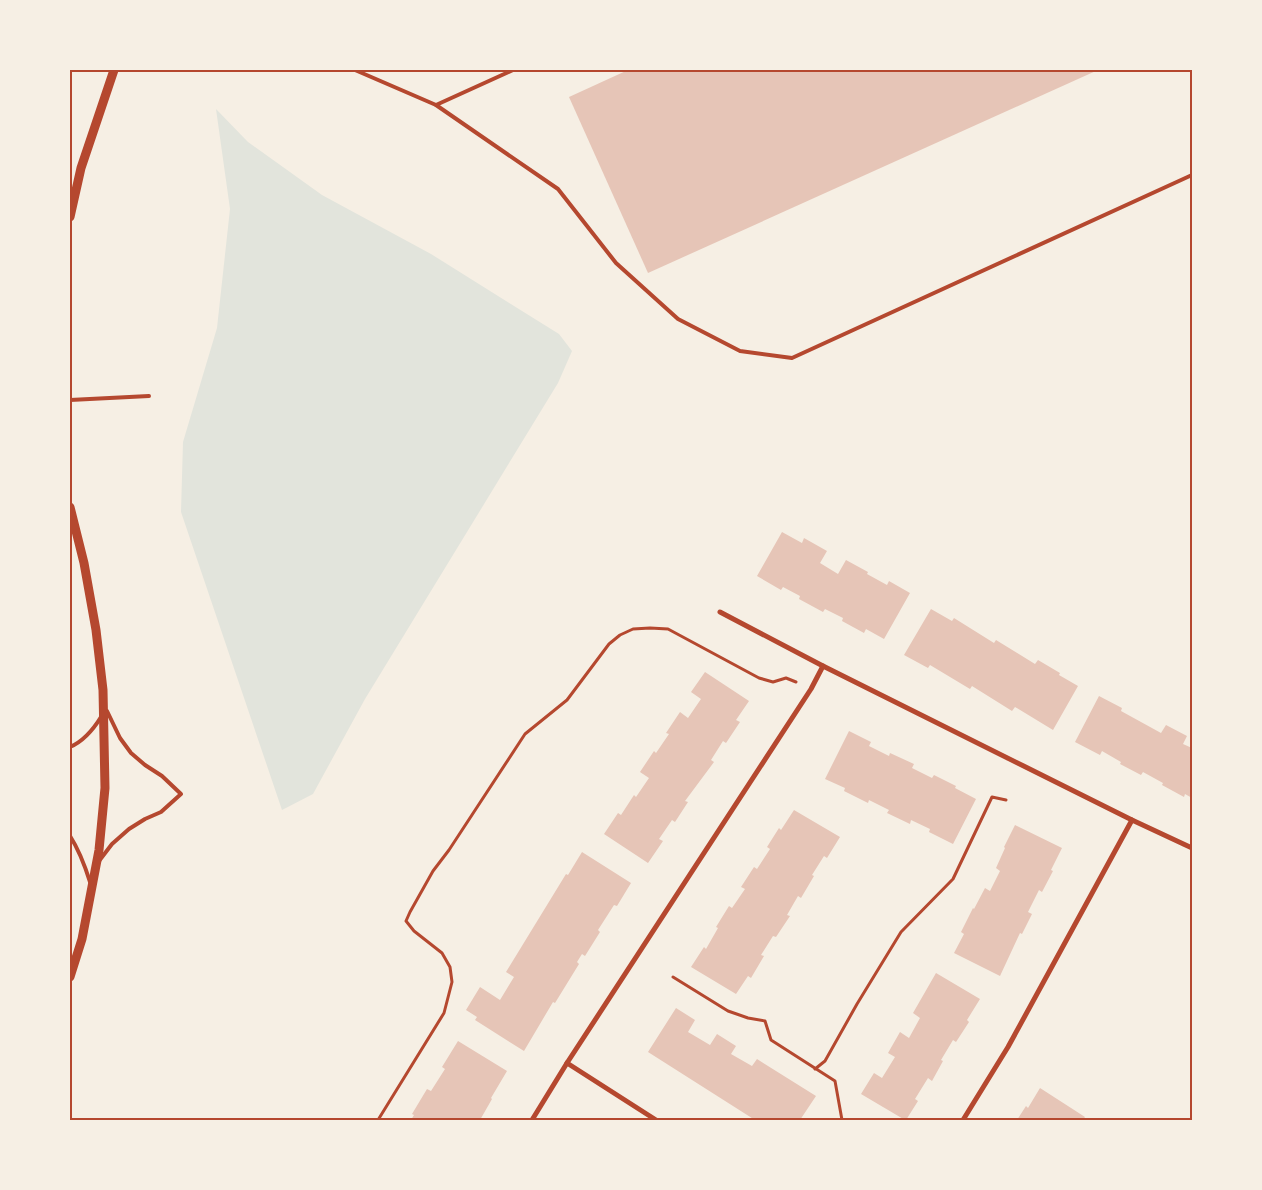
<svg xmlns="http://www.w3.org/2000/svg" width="1262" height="1190" viewBox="0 0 1262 1190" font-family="'Roboto Condensed',sans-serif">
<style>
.green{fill:#e2e4dc}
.building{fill:#e6c5b7}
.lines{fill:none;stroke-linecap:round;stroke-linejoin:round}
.path{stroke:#b5482f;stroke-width:3}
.service{stroke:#b5482f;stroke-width:4}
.minor{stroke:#b5482f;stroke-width:5}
.tertiary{stroke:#b5482f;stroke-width:9}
.neatline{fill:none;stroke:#b5482f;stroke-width:2}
</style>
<rect width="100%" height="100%" fill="#f6efe4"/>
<!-- green -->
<polygon class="green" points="216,109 248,142 322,195 431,254 559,334 572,351 558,383 365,699 313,794 282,810 181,512 183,442 217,328 230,209"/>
<!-- building -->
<g class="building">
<polygon points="628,70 1098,70 648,273 569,97"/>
<polygon points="782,532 802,543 804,538 827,551 820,563 838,574 846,560 868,572 867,574 887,585 889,581 910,593 884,639 866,629 864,633 842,621 843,618 825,609 823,612 799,599 800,596 783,587 781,590 757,576"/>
<polygon points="931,609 952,621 954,618 994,643 996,640 1035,664 1038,660 1060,673 1059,675 1078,686 1053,730 1015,707 1012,711 972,686 970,689 930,665 928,668 904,655"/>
<polygon points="705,672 749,701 736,720 740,722 726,743 723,741 711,760 714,762 685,801 688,802 675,822 672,820 659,839 663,841 648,863 604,834 618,813 621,815 634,795 636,797 649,778 640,772 654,751 656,753 669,734 666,733 680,712 688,718 701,699 691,692"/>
<polygon points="1099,696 1122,708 1121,711 1161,733 1166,725 1187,736 1183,744 1192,748 1192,798 1185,794 1184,797 1162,785 1163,783 1143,772 1141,775 1120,764 1121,762 1102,751 1100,755 1075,742"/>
<polygon points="849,731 871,742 869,746 889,756 890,753 914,764 912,768 932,778 934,775 956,786 955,788 976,799 953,844 929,832 930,829 911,820 910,824 887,813 889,810 869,800 868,803 844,791 845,788 825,779"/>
<polygon points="794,810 840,837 827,858 824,856 812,875 814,876 801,898 798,896 787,915 790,916 776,937 773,936 761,955 764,956 751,978 748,976 736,994 691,967 704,947 706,949 718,928 716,927 729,906 732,908 745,889 741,887 754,867 757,869 770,849 767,847 779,828 781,830"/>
<polygon points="1015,825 1062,848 1051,870 1053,871 1042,892 1039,890 1028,912 1032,914 1022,934 1020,933 1000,976 954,953 964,934 961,932 973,908 974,909 985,888 990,891 1000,871 996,868 1005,848 1004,847"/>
<polygon points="582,852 631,883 617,906 614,905 598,930 600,932 585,956 582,954 577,962 579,964 555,1003 553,1002 524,1051 475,1020 477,1017 466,1010 480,987 500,1000 514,977 506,972 566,874 568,875"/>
<polygon points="936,973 980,999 967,1020 969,1022 956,1042 953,1040 941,1060 943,1061 932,1081 928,1078 915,1099 918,1101 906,1120 905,1120 861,1094 874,1073 882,1078 895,1057 888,1053 900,1032 909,1038 920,1018 913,1013"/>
<polygon points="676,1008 695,1020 688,1032 710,1045 717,1034 736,1046 731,1054 752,1066 757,1059 816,1096 800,1120 755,1120 648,1052"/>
<polygon points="458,1041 507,1071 491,1098 492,1099 480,1120 411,1120 414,1115 412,1114 427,1089 431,1091 445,1069 442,1067"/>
<polygon points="1040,1088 1085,1117 1083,1120 1017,1120 1026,1106 1028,1108"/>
</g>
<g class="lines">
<!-- path -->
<g class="path">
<polyline points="673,977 728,1011 748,1018 765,1021 771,1040 835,1081 842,1120"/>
<polyline points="815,1069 825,1061 857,1004 901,932 953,879 992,797 1006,800"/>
<polyline points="378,1120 444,1013 452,982 450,967 442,953 414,931 406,921 410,912 433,871 449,850 525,734 567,700 609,644 620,635 633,629 650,628 668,629 759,678 773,682 786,678 796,682"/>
</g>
<!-- service -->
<g class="service">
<polyline points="355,70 436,105 558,189 616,263 678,319 740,351 792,358 1192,175"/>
<polyline points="436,105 513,70"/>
<polyline points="70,400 149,396"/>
<path d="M70,747C84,741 93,730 101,717"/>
<path d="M70,836C79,850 85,866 90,882"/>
<polyline points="99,861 112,844 129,829 145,819 161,812 181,794 162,776 145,765 131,753 120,738 107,711"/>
</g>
<!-- minor -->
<g class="minor">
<polyline points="720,612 823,666 1132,820 1192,848"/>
<polyline points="567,1063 656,1120"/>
<polyline points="532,1120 567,1063 811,689 823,666"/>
<polyline points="963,1120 1008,1047 1132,820"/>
</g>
<!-- tertiary -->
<g class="tertiary">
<polyline points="70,217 81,168 114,70"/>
<polyline points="70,507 84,563 96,630 103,690 105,788 99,850 82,939 70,977"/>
</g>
</g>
<!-- border -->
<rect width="1262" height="1190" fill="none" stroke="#f6efe4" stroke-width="142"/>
<rect x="71" y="71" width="1120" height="1048" class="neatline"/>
</svg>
